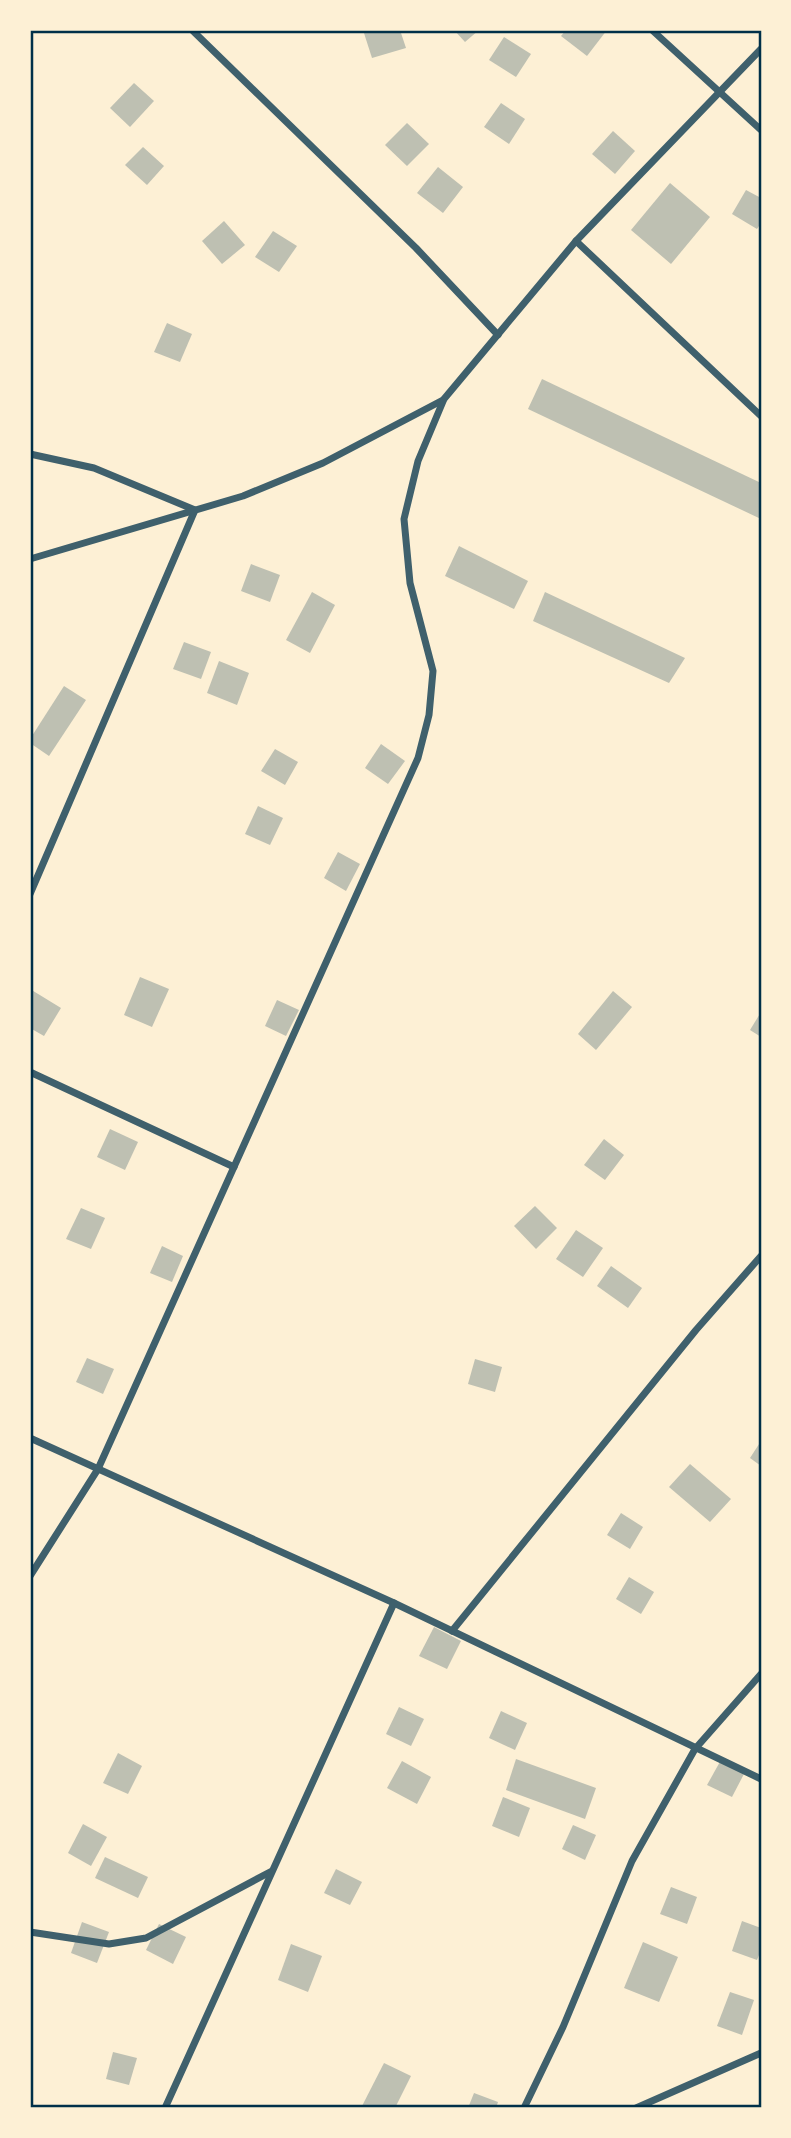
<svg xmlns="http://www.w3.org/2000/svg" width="791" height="2138" viewBox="0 0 791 2138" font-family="Arial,sans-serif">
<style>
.building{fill:#bec0b2}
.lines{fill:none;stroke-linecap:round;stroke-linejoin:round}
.minor{stroke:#3f606c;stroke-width:7}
.neatline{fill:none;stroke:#003049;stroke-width:2.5}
</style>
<rect width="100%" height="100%" fill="#fdf0d5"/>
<!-- building -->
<g class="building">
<polygon points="363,30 400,30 406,48 372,58"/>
<polygon points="454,30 479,30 465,42"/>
<polygon points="566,30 607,30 587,56 561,36"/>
<polygon points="504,37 531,54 516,77 489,60"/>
<polygon points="134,83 154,101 130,127 110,108"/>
<polygon points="501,103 525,119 509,144 484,127"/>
<polygon points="407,123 429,144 407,166 385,145"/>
<polygon points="613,131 635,151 615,174 592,154"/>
<polygon points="143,147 164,166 147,185 125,165"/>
<polygon points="438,167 463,187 443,213 417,193"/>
<polygon points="670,183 710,217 671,264 631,230"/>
<polygon points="746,190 761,198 761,223 757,229 732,214"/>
<polygon points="224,221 245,245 222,264 202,241"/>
<polygon points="273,231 297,246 279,272 255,257"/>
<polygon points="167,323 192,334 180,362 154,352"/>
<polygon points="542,379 761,483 761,519 528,409"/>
<polygon points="459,546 528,581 514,609 445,576"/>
<polygon points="251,564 280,575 270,602 241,591"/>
<polygon points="312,592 335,605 310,653 286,640"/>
<polygon points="545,592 685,658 669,683 533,621"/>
<polygon points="184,642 211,652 201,679 173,669"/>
<polygon points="219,661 249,673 237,705 207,693"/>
<polygon points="64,686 86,700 49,756 30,743 30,739"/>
<polygon points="381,744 405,761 388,784 365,768"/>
<polygon points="275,749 298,762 285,785 261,771"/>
<polygon points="258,806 283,818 270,845 245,834"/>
<polygon points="338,852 360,864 346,891 324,878"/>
<polygon points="140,977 169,989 152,1027 124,1015"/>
<polygon points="30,989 61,1008 44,1036 30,1028"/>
<polygon points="613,991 632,1007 596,1050 578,1034"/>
<polygon points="277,1000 299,1010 286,1036 265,1026"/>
<polygon points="761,1012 761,1037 750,1030"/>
<polygon points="110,1129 138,1142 125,1170 97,1157"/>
<polygon points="604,1139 624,1155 605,1180 584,1165"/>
<polygon points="535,1206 557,1228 536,1249 514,1226"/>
<polygon points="81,1208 105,1218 91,1249 66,1239"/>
<polygon points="576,1230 603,1248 583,1277 556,1259"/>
<polygon points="162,1246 183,1256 172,1282 150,1273"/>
<polygon points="611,1266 642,1288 628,1308 597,1286"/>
<polygon points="87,1358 114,1369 103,1394 76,1382"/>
<polygon points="475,1359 502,1367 495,1392 468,1384"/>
<polygon points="761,1441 761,1466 750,1458"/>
<polygon points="690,1464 731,1499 710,1522 669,1487"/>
<polygon points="621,1513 643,1527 630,1549 607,1535"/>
<polygon points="629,1577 654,1592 641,1614 616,1599"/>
<polygon points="434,1627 461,1641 447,1669 419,1656"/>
<polygon points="399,1707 424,1719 411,1746 386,1734"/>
<polygon points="501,1711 527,1723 515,1750 489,1738"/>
<polygon points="118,1753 142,1766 128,1794 103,1783"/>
<polygon points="516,1759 596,1788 585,1819 506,1790"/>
<polygon points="721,1760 745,1772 732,1797 707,1785"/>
<polygon points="402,1761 431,1777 417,1804 387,1788"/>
<polygon points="503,1797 530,1808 519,1837 492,1826"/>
<polygon points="83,1824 107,1837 91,1866 68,1853"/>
<polygon points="573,1825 596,1835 585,1860 562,1849"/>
<polygon points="105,1857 148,1877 138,1898 95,1878"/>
<polygon points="336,1869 362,1882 350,1905 324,1893"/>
<polygon points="671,1887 697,1897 687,1924 660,1914"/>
<polygon points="742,1921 761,1928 761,1950 757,1960 732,1951"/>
<polygon points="82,1922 109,1932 97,1963 71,1953"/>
<polygon points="159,1924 186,1937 173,1964 146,1950"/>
<polygon points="643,1942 678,1957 659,2002 624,1988"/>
<polygon points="291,1944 322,1956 308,1992 278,1980"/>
<polygon points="730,1992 754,2000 742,2035 717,2026"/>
<polygon points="113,2052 137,2058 129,2085 106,2079"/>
<polygon points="384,2063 411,2076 395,2108 361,2108"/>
<polygon points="474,2093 498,2102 496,2108 468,2108"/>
</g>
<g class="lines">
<!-- minor -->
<g class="minor">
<polyline points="192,30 416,248 498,335"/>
<polyline points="652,30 761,130"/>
<polyline points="576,241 761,416"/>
<polyline points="30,454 94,468 195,510 30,894"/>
<polyline points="30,559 243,496 323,463 443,400"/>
<polyline points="30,1072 234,1167"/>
<polyline points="30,1438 394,1603 761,1779"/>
<polyline points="30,1576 98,1469 418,758 429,715 433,671 410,583 404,519 418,461 444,399 576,241 761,49"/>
<polyline points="452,1631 696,1330 761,1256"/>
<polyline points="30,1932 109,1944 146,1938 270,1872"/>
<polyline points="165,2108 394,1603"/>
<polyline points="524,2108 563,2027 632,1861 695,1749 761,1674"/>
<polyline points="636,2108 761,2053"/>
</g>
</g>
<!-- border -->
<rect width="791" height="2138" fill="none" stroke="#fdf0d5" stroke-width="63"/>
<rect x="32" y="32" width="728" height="2074" class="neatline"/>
</svg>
